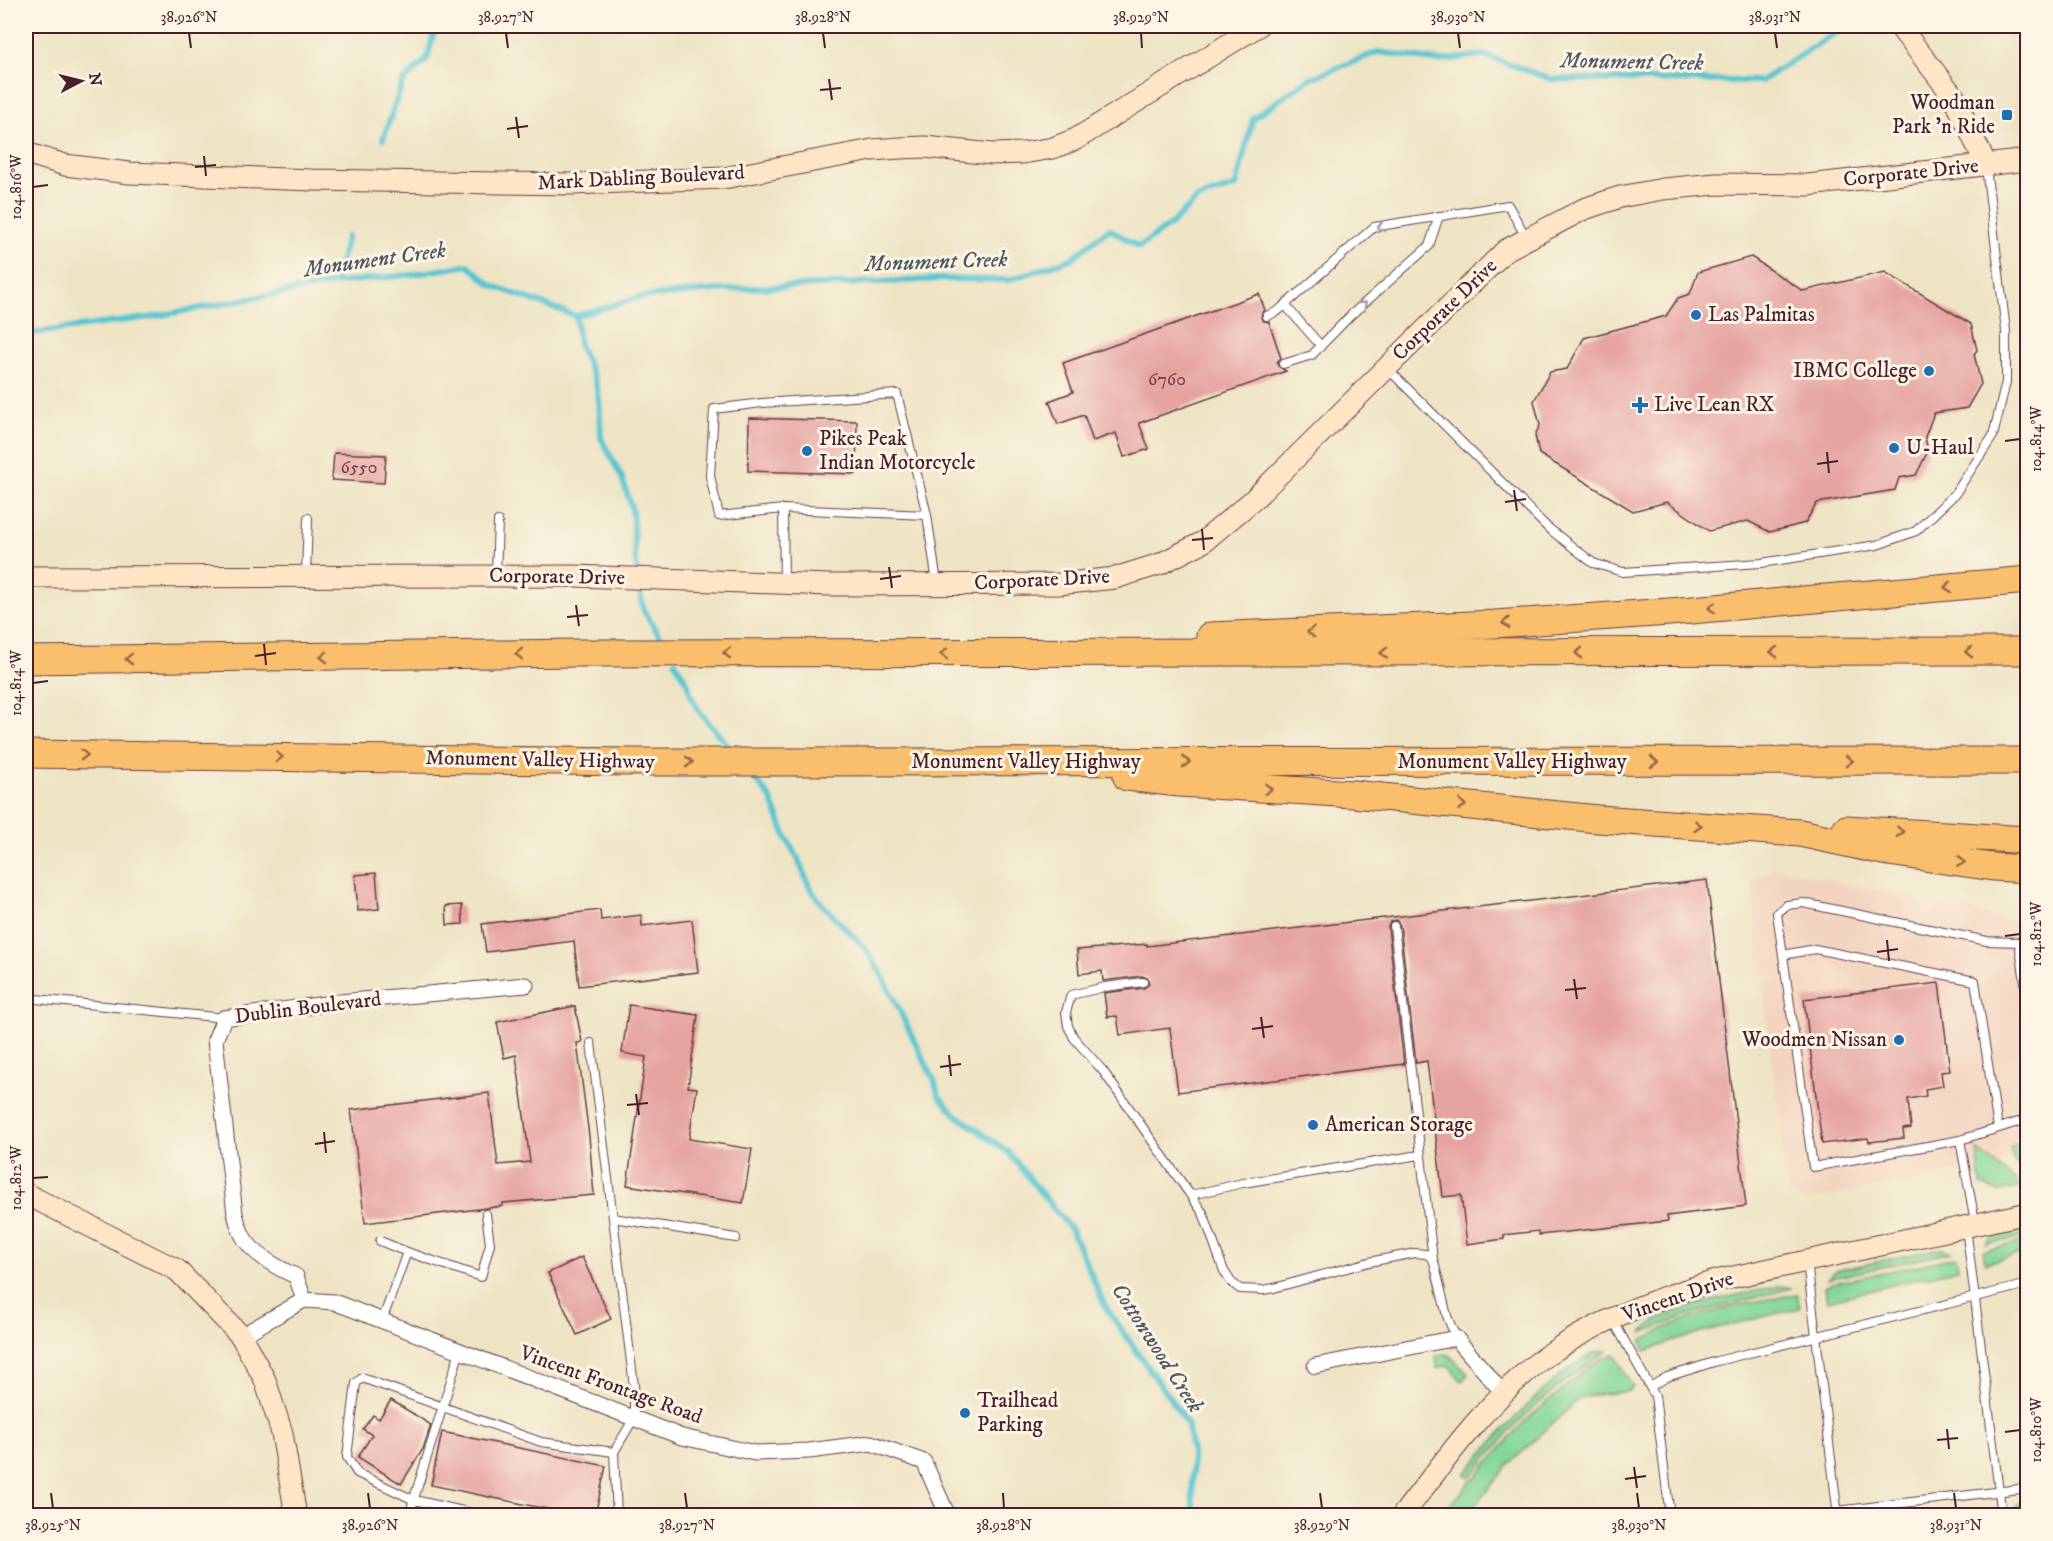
<svg xmlns="http://www.w3.org/2000/svg" width="2053" height="1541" viewBox="0 0 2053 1541" font-family="'IM FELL DW Pica',serif">
<style>
.built{fill:#f3d4bf}
.grass{fill:#85d798;stroke:#687b62;stroke-width:1.5}
.lines{fill:none;stroke-linecap:round;stroke-linejoin:round}
.stream{stroke:#59c5d1;stroke-width:6}
.building{fill:#e6a4a1}
.lane-casing{stroke:#633d42;stroke-width:10}
.street-casing{stroke:#633d42;stroke-width:17}
.secondary-casing{stroke:#633d42;stroke-width:23}
.highway-casing{stroke:#633d42;stroke-width:29}
.lane{stroke:#fff;stroke-width:8}
.street{stroke:#fff;stroke-width:15}
.secondary{stroke:#fde5c5;stroke-width:21}
.highway{stroke:#f9bf6d;stroke-width:27}
.oneway{stroke:#ae9aa0}
.oneway2{stroke:#996749}
.ticks{fill:none;stroke:#4a1f2b;stroke-width:2}
.poi-dot{fill:#1f6fb2;stroke:#fcf5e5;stroke-width:2}
.labels{text-anchor:middle;dominant-baseline:central;stroke-width:6;stroke-linejoin:round;paint-order:stroke}
.number-label{font-size:18px;fill:#714048}
.poi-label{font-size:21px;fill:#4a1f2b;stroke:#fcf5e5;text-anchor:start}
.street-label{font-size:21px;fill:#4a1f2b;stroke:#fcf5e5}
.water-label{font-size:22px;font-style:italic;fill:#4f5965;stroke:#fcf5e5}
.neatline{fill:none;stroke:#4a1f2b;stroke-width:2}
.ticks-label{font-size:15px;text-anchor:middle;fill:#4a1f2b}
</style>
<rect width="100%" height="100%" fill="#fcf5e5"/>
<filter id="ink" filterUnits="userSpaceOnUse"><feTurbulence type="fractalNoise" baseFrequency=".0167" numOctaves="2"/><feDisplacementMap in="SourceGraphic" scale="12" xChannelSelector="R" yChannelSelector="G"/><feConvolveMatrix kernelMatrix="1 2 1 2 8 2 1 2 1" color-interpolation-filters="sRGB"/></filter>
<filter id="wash" filterUnits="userSpaceOnUse"><feTurbulence type="fractalNoise" baseFrequency=".008" numOctaves="4" result="noise"/><feDisplacementMap in="SourceGraphic" scale="24" xChannelSelector="R" yChannelSelector="G"/><feGaussianBlur stdDeviation="1.35" result="paint"/><feColorMatrix in="noise" values="0 0 0 0 0 0 0 0 0 0 0 0 0 0 0 0 0 1.4 0 .05"/><feComposite in="paint" operator="in"/></filter>
<g filter="url(#wash)">
<rect width="100%" height="100%" fill="#eee4c4"/>
<!-- built -->
<polygon class="built" points="1776,868 2022,923 2028,929 2027,1151 1993,1165 1805,1201 1788,1193 1751,880"/>
<!-- grass -->
<g class="grass">
<polygon points="2025,1142 2027,1152 2027,1173 2014,1162 2010,1147"/>
<polygon points="1977,1150 2024,1187 1999,1192 1981,1185"/>
<polygon points="2027,1230 2027,1237 1986,1244 1993,1237"/>
<polygon points="2027,1241 2027,1252 1985,1263 1983,1251"/>
<polygon points="1935,1249 1943,1249 1951,1252 1828,1279 1835,1271"/>
<polygon points="1956,1257 1958,1269 1827,1301 1825,1287 1833,1283"/>
<path d="M1779,1286L1792,1288L1690,1314L1642,1333C1657,1308 1749,1293 1779,1286Z"/>
<path d="M1797,1294L1800,1308L1701,1332L1645,1351L1641,1341C1682,1314 1749,1302 1797,1294Z"/>
<path d="M1607,1351L1560,1385L1518,1422L1469,1478L1465,1474C1489,1445 1570,1351 1607,1351Z"/>
<polygon points="1443,1354 1449,1355 1468,1374 1462,1381 1448,1365 1437,1368 1436,1356"/>
<polygon points="1614,1354 1633,1387 1629,1389 1630,1391 1585,1396 1579,1399 1509,1464 1467,1515 1441,1515 1524,1422 1584,1371 1601,1359"/>
<polygon points="2027,1501 2027,1515 2018,1515 2015,1512 2017,1505"/>
</g>
<g class="lines">
<!-- stream -->
<g class="stream">
<polyline points="383,139 403,82 427,59 436,26"/>
<polyline points="335,283 347,237"/>
<polyline points="576,316 579,345 595,380 599,399 601,438 622,478 632,509 635,557 642,603 644,611 665,645"/>
<polyline points="26,334 152,317 335,283 416,274 468,265 491,285 576,316 641,297 716,290 943,279 1009,280 1071,259 1109,229 1139,247 1171,224 1198,198 1236,186 1253,118 1309,79 1378,52 1439,61 1483,55 1551,79 1761,81 1846,26"/>
<polyline points="675,662 688,684 691,696 699,711 734,753"/>
<polyline points="748,770 771,799 787,839 798,859 810,888 821,903 865,948 883,977 934,1080 939,1096 955,1114 1008,1152 1072,1231 1105,1306 1187,1423 1192,1451 1193,1516"/>
</g>
</g>
<g id="blocks">
<!-- building -->
<g class="building">
<polygon points="1751,257 1803,291 1885,272 1971,324 1977,350 1974,354 1981,384 1967,408 1934,413 1925,437 1928,451 1916,475 1899,478 1895,490 1817,503 1805,523 1770,532 1748,521 1709,531 1667,502 1633,511 1539,454 1535,435 1540,425 1534,401 1550,372 1567,369 1584,338 1666,316 1678,298 1690,294 1698,272"/>
<polygon points="1259,294 1265,310 1262,313 1261,318 1264,321 1269,322 1281,358 1277,362 1278,366 1286,371 1139,423 1149,449 1124,457 1116,433 1093,441 1084,415 1058,424 1049,401 1073,392 1063,363"/>
<polygon points="749,418 857,421 856,474 748,471"/>
<polygon points="334,453 386,455 384,483 332,480"/>
<polygon points="376,873 379,909 358,911 355,875"/>
<polygon points="1707,880 1746,1206 1667,1216 1668,1221 1539,1235 1538,1231 1504,1235 1504,1239 1467,1244 1461,1195 1443,1197 1427,1061 1416,1063 1400,925 1396,920 1390,922 1388,927 1404,1064 1178,1092 1170,1028 1120,1035 1117,1016 1107,1017 1104,993 1144,988 1149,984 1147,978 1142,976 1103,981 1102,971 1079,974 1077,950 1147,944 1147,946"/>
<polygon points="462,905 463,924 447,925 446,906"/>
<polygon points="600,910 601,920 641,915 642,926 692,920 698,972 579,986 574,941 486,952 482,924"/>
<polygon points="1939,983 1950,1071 1941,1072 1943,1086 1925,1089 1926,1096 1908,1099 1911,1128 1903,1129 1904,1138 1869,1142 1868,1138 1822,1144 1804,999"/>
<polygon points="629,1005 698,1015 688,1087 697,1088 689,1139 752,1149 743,1203 627,1185 646,1057 622,1053"/>
<polygon points="575,1006 582,1042 577,1043 589,1136 594,1195 503,1203 503,1206 365,1223 351,1110 489,1093 498,1165 530,1162 516,1055 504,1058 497,1022"/>
<polygon points="582,1257 611,1319 577,1335 548,1273"/>
<polygon points="391,1400 431,1425 423,1449 401,1484 358,1457 372,1435 363,1429 373,1415 379,1419"/>
<polygon points="442,1432 606,1466 595,1515 576,1515 431,1485"/>
</g>
</g>
</g>
<g filter="url(#ink)">
<use href="#blocks" fill-opacity="0" stroke="#633d42" stroke-width="1.5"/>
<g class="lines">
<defs>
<g id="lane">
<polyline points="1285,305 1321,346"/>
<polyline points="1267,316 1278,311 1374,227 1508,205 1526,237"/>
<polyline points="1283,364 1312,355 1351,315 1429,246 1439,216"/>
<polyline points="1389,370 1547,527 1593,563 1623,572 1761,563 1877,545 1916,531 1955,494 1993,436 2006,382 2006,331 1986,167"/>
<polyline points="783,509 927,515 897,394 762,403 714,409 710,476 719,516 783,509 784,582"/>
<polyline points="927,515 937,583"/>
<polyline points="306,574 308,518"/>
<polyline points="496,575 498,521"/>
<polyline points="1394,926 1433,1259"/>
<polyline points="1783,955 1815,949 1975,981 1998,1128"/>
<polyline points="1143,982 1105,987 1071,995 1066,1012 1068,1026 1074,1038 1103,1071 1203,1213 1224,1271 1231,1282 1240,1289 1263,1290 1274,1288 1369,1262 1415,1253 1426,1254 1433,1259 1435,1266 1447,1316 1456,1338"/>
<polyline points="26,998 224,1018"/>
<polyline points="2028,1002 2019,942 1987,941 1803,903 1787,905 1777,913 1813,1167 1960,1140 2028,1119"/>
<polyline points="591,1043 634,1386 634,1418 614,1452 617,1516"/>
<polyline points="1960,1140 1975,1222"/>
<polyline points="1191,1195 1243,1183 1420,1155"/>
<polyline points="613,1218 736,1238"/>
<polyline points="1966,1227 2002,1516"/>
<polyline points="380,1241 407,1252"/>
<polyline points="1807,1262 1838,1516"/>
<polyline points="1613,1320 1655,1396 1670,1516"/>
<polyline points="382,1321 407,1252 481,1277 490,1244 486,1214"/>
<polyline points="1650,1387 1667,1377 1717,1361 2028,1284"/>
<polyline points="1837,1511 2028,1488"/>
<polyline points="416,1516 412,1505 460,1351"/>
<polyline points="485,1516 414,1500 357,1473 347,1457 356,1383 362,1378 541,1442 614,1452"/>
</g>
<g id="street">
<path d="M304,1300L296,1276C279,1269 251,1253 243,1236C239,1229 237,1221 235,1214L215,1040L224,1018L340,1002L526,985"/>
<polyline points="241,1336 304,1300 334,1302 682,1437 755,1453 809,1451 871,1443 924,1462 948,1516"/>
<polyline points="1315,1366 1456,1338 1503,1393"/>
</g>
<g id="secondary">
<polyline points="1899,26 1954,97 1986,165"/>
<polyline points="26,153 65,165 129,173 312,180 572,184 724,178 872,150 900,148 925,147 992,154 1023,153 1053,148 1076,139 1258,26"/>
<polyline points="26,577 575,576 830,585 1059,584 1115,578 1160,564 1203,542 1253,500 1506,250 1584,209 1620,197 1663,189 1716,184 1808,185 2028,160"/>
<polyline points="26,1194 177,1270 241,1336 265,1380 282,1433 296,1516"/>
<path d="M1402,1516C1445,1460 1488,1399 1545,1357C1595,1321 1656,1298 1715,1281L2028,1213"/>
</g>
<g id="highway">
<polyline points="1210,636 1495,624 1669,612 2028,580"/>
<polyline points="26,660 578,653 2028,651"/>
<polyline points="26,754 631,762 2028,761"/>
<polyline points="1127,777 1179,783 1353,794 1598,819 1800,833 1888,852 1993,867 2028,869"/>
<polyline points="1846,829 2028,840"/>
</g>
</defs>
<!-- lane casing -->
<use href="#lane" class="lane-casing"/>
<!-- street casing -->
<use href="#street" class="street-casing"/>
<!-- secondary casing -->
<use href="#secondary" class="secondary-casing"/>
<!-- highway casing -->
<use href="#highway" class="highway-casing"/>
<!-- lane -->
<use href="#lane" class="lane"/>
<!-- street -->
<use href="#street" class="street"/>
<!-- secondary -->
<use href="#secondary" class="secondary"/>
<!-- highway -->
<use href="#highway" class="highway"/>
</g>
<!-- one-way arrows -->
<defs><path id="oneway-chevron" d="M-2-3.5L2.5 0L-2 3.5" fill="none" stroke-width="1.6" stroke-linecap="round" stroke-linejoin="round" transform="scale(1.5)"/></defs>
<g class="oneway">
<use href="#oneway-chevron" transform="translate(1381 227) rotate(166)"/>
<use href="#oneway-chevron" transform="translate(1363 305) rotate(-42)"/>
</g>
<g class="oneway2">
<use href="#oneway-chevron" transform="translate(1948 587) rotate(175)"/>
<use href="#oneway-chevron" transform="translate(1712 608) rotate(175)"/>
<use href="#oneway-chevron" transform="translate(1506 623) rotate(176)"/>
<use href="#oneway-chevron" transform="translate(1311 632) rotate(178)"/>
<use href="#oneway-chevron" transform="translate(1774 652) rotate(180)"/>
<use href="#oneway-chevron" transform="translate(1969 652) rotate(180)"/>
<use href="#oneway-chevron" transform="translate(727 653) rotate(-180)"/>
<use href="#oneway-chevron" transform="translate(1384 653) rotate(180)"/>
<use href="#oneway-chevron" transform="translate(1579 653) rotate(180)"/>
<use href="#oneway-chevron" transform="translate(519 654) rotate(179)"/>
<use href="#oneway-chevron" transform="translate(944 654) rotate(-180)"/>
<use href="#oneway-chevron" transform="translate(324 657) rotate(179)"/>
<use href="#oneway-chevron" transform="translate(129 659) rotate(179)"/>
<use href="#oneway-chevron" transform="translate(84 755) rotate(1)"/>
<use href="#oneway-chevron" transform="translate(279 757) rotate(1)"/>
<use href="#oneway-chevron" transform="translate(1849 761)"/>
<use href="#oneway-chevron" transform="translate(689 762)"/>
<use href="#oneway-chevron" transform="translate(1186 762)"/>
<use href="#oneway-chevron" transform="translate(1654 762)"/>
<use href="#oneway-chevron" transform="translate(1268 789) rotate(3)"/>
<use href="#oneway-chevron" transform="translate(1462 805) rotate(6)"/>
<use href="#oneway-chevron" transform="translate(1698 826) rotate(4)"/>
<use href="#oneway-chevron" transform="translate(1900 832) rotate(3)"/>
<use href="#oneway-chevron" transform="translate(1961 862) rotate(8)"/>
</g>
</g>
<!-- ticks -->
<path class="ticks" d="M189,33L191,48M506,33L508,48M823,33L825,48M1141,33L1142,48M1458,33L1460,48M1775,33L1777,48M829,79L832,100M820,90L841,88M516,117L519,138M507,129L528,126M204,156L206,176M195,167L216,165M33,187L48,185M2005,441L2020,439M1827,452L1829,473M1817,464L1838,461M1514,490L1517,511M1505,502L1526,499M1202,529L1204,550M1192,540L1213,538M889,567L892,588M880,579L901,576M576,605L579,626M567,617L588,615M264,644L266,665M255,656L276,653M33,683L48,681M2005,936L2020,934M1887,940L1889,961M1877,952L1898,949M1574,979L1577,999M1565,990L1586,988M1261,1017L1264,1038M1252,1029L1273,1026M949,1055L951,1076M940,1067L961,1064M636,1094L639,1115M627,1105L648,1103M324,1132L326,1153M315,1144L335,1141M33,1178L48,1177M1947,1429L1949,1449M2005,1432L2020,1430M1937,1440L1958,1438M1634,1467L1637,1488M1625,1479L1646,1476M51,1493L53,1508M368,1493L370,1508M685,1493L687,1508M1003,1493L1004,1508M1320,1493L1322,1508M1637,1493L1639,1508M1954,1493L1956,1508"/>
<!-- markers -->
<g class="poi-dot">
<rect x="2001" y="109" width="12" height="12" rx="3"/>
<circle cx="1696" cy="315" r="6"/>
<circle cx="1929" cy="371" r="6"/>
<path d="M1637 396h6v6h6v6h-6v6h-6v-6h-6v-6h6z"/>
<circle cx="1894" cy="448" r="6"/>
<circle cx="807" cy="451" r="6"/>
<circle cx="1899" cy="1040" r="6"/>
<circle cx="1313" cy="1125" r="6"/>
<circle cx="965" cy="1413" r="6"/>
</g>
<g class="labels">
<!-- number labels -->
<g class="number-label">
<text x="1167" y="380">6760</text>
<text x="359" y="468">6550</text>
</g>
<!-- poi labels -->
<g class="poi-label">
<text x="1995" y="103" text-anchor="end">Woodman<tspan x="1995" dy="24">Park 'n Ride</tspan></text>
<text x="1708" y="315">Las Palmitas</text>
<text x="1917" y="371" text-anchor="end">IBMC College</text>
<text x="1654" y="405">Live Lean RX</text>
<text x="819" y="439">Pikes Peak<tspan x="819" dy="24">Indian Motorcycle</tspan></text>
<text x="1906" y="448">U-Haul</text>
<text x="1887" y="1040" text-anchor="end">Woodmen Nissan</text>
<text x="1325" y="1125">American Storage</text>
<text x="977" y="1401">Trailhead<tspan x="977" dy="24">Parking</tspan></text>
</g>
<!-- street labels -->
<g class="street-label">
<text transform="translate(1911 173) rotate(-6)">Corporate Drive</text>
<text transform="translate(641 178) rotate(-3)">Mark Dabling Boulevard</text>
<text transform="translate(1445 310) rotate(-44)">Corporate Drive</text>
<text transform="translate(557 577) rotate(1)">Corporate Drive</text>
<text transform="translate(1042 580) rotate(-3)">Corporate Drive</text>
<text transform="translate(540 760) rotate(1)">Monument Valley Highway</text>
<text x="1026" y="762">Monument Valley Highway</text>
<text x="1512" y="762">Monument Valley Highway</text>
<text transform="translate(308 1008) rotate(-7)">Dublin Boulevard</text>
<text transform="translate(1678 1297) rotate(-19)">Vincent Drive</text>
<text transform="translate(611 1385) rotate(20)">Vincent Frontage Road</text>
</g>
<!-- water labels -->
<g class="water-label">
<text transform="translate(1632 62) rotate(1)">Monument Creek</text>
<text transform="translate(375 260) rotate(-8)">Monument Creek</text>
<text transform="translate(936 262) rotate(-2)">Monument Creek</text>
<text transform="translate(1157 1348) rotate(57)">Cottonwood Creek</text>
</g>
</g>
<!-- margin -->
<rect width="2053" height="1541" fill="none" stroke="#fcf5e5" stroke-width="66"/>
<!-- north arrow -->
<g transform="translate(81 81) rotate(83)" stroke="#fcf5e5" stroke-width="4.5" paint-order="stroke">
<path d="M0-4.5L10 22L0 15L-10 22Z" fill="#4a1f2b"/>
<text y="-9" font-size="16" font-weight="bold" text-anchor="middle" fill="#4a1f2b">N</text>
</g>
<rect x="33" y="33" width="1987" height="1475" class="neatline"/>
<g class="ticks-label">
<text x="189" y="22">38.926°N</text>
<text x="506" y="22">38.927°N</text>
<text x="823" y="22">38.928°N</text>
<text x="1141" y="22">38.929°N</text>
<text x="1458" y="22">38.930°N</text>
<text x="1775" y="22">38.931°N</text>
<text transform="translate(16 187) rotate(-90)" y="5">104.816°W</text>
<text transform="translate(2036 439) rotate(-90)" y="5">104.814°W</text>
<text transform="translate(16 683) rotate(-90)" y="5">104.814°W</text>
<text transform="translate(2036 934) rotate(-90)" y="5">104.812°W</text>
<text transform="translate(16 1178) rotate(-90)" y="5">104.812°W</text>
<text transform="translate(2036 1430) rotate(-90)" y="5">104.810°W</text>
<text x="53" y="1530">38.925°N</text>
<text x="370" y="1530">38.926°N</text>
<text x="687" y="1530">38.927°N</text>
<text x="1004" y="1530">38.928°N</text>
<text x="1322" y="1530">38.929°N</text>
<text x="1639" y="1530">38.930°N</text>
<text x="1956" y="1530">38.931°N</text>
</g>
</svg>
